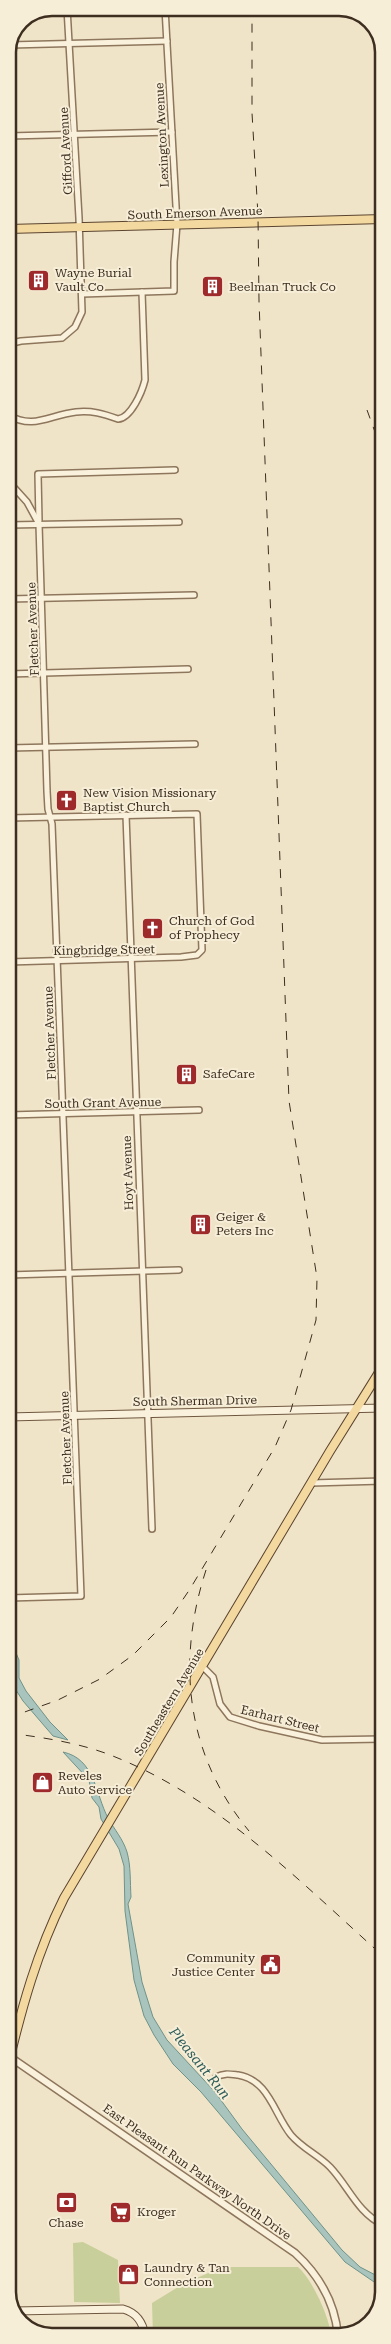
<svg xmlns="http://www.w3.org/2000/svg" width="391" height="2344" viewBox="0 0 391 2344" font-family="'Roboto Serif',serif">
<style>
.green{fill:#c9cf9b}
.water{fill:#a9c4bc;stroke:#6f938a}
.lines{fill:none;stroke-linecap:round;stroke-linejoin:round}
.minor-casing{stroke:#8d765c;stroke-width:8}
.tertiary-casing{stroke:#8d765c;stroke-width:9}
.secondary-casing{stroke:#6f573f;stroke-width:9}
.primary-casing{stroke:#5b4430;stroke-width:10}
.minor{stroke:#faf1dc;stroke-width:5}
.tertiary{stroke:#faf1dc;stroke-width:6}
.secondary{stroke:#faf1dc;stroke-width:7}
.primary{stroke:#f3d9a0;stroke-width:8}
.rail{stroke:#3d2e20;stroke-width:1;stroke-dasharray:9 9;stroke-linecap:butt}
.labels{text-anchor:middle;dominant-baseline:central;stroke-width:4;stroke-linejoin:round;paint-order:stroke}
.street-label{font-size:12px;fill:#3d2e20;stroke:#f7eed8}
.poi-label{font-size:12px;fill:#3d2e20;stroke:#f7eed8;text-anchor:start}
.water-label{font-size:14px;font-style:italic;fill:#2f5d5a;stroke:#f7eed8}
.rim{fill:none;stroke:#3d2e20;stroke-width:2.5}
</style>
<rect width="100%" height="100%" fill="#f0e4c8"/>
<!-- green -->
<g class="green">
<polygon points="83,2242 118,2260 120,2303 74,2302 73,2243"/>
<path d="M222,2267H298C312,2279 330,2318 331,2336H153L152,2303L183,2284Z"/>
</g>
<!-- water -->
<g class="water">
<polygon points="8,1634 19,1660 19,1678 26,1691 50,1722 68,1740 53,1736 23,1701 14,1687 12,1677 15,1663 8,1655"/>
<path d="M63,1752C95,1759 95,1793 108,1818C114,1829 123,1839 127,1852C131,1866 130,1882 131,1897L128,1904L142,1982L153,2017L167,2040L215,2092L242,2129L342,2250L360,2267L383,2279V2286L377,2284L345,2262L201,2092L173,2064L154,2035L144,2016L134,1980L125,1911L124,1866L119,1849L101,1819L99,1807L92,1798L89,1780Z"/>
</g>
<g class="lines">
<defs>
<g id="minor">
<polyline points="10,45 167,41"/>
<polyline points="8,136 172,132"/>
<polyline points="82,294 174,291 174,262 177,224 165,8"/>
<polyline points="8,344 21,341 62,338 75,327 82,312 79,218 67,8"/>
<path d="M8,415C34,430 49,415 76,412C91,410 104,414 118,419C131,418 142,392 145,380L142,292"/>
<polyline points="8,481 27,502 39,524 47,791 48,809 52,824 81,1596 8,1598"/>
<polyline points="39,521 38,474 175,470"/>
<polyline points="8,525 179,522"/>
<polyline points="8,599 194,595"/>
<polyline points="8,674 188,669"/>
<polyline points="8,748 195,744"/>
<polyline points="126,815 152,1529"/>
<polyline points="8,818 197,814 202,950 197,955 181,957 8,962"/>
<polyline points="8,1115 199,1110"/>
<polyline points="8,1275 179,1270"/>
<polyline points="311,1483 383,1481"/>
<polyline points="8,1610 8,1611"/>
<polyline points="203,1667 213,1677 220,1704 230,1717 259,1726 322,1740 383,1739"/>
<path d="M216,2077C224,2073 229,2074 238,2075C269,2080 274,2114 291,2135C302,2148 318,2155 330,2167C349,2187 357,2212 383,2225"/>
</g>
<path id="tertiary" d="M10,2057L295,2253C319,2275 335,2303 338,2336"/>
<g id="secondary">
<polyline points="8,1417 383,1408"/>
<path d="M14,2311L123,2309C137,2313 143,2322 145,2336"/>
</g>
<g id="primary">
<polyline points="8,229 383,219"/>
<path d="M8,2065C22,2007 37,1952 64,1898L330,1451L383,1366"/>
</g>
</defs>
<!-- minor casing -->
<use href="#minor" class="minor-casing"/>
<!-- tertiary casing -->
<use href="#tertiary" class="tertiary-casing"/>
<!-- secondary casing -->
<use href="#secondary" class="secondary-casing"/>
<!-- primary casing -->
<use href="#primary" class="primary-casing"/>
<!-- minor -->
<use href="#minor" class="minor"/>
<!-- tertiary -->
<use href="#tertiary" class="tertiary"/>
<!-- secondary -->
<use href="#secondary" class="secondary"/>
<!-- primary -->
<use href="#primary" class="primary"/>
<!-- rail -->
<g class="rail">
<polyline points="367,410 383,454"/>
<polyline points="382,1296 383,1292"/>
<path d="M206,1570C176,1662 186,1755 249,1831"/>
<polyline points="8,1718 58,1700 100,1679 133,1655 171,1617 190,1589 275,1447 291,1410 316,1320 317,1278 289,1101 259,301 258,215 252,113 252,8"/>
<path d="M8,1733C40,1737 74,1742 105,1753C215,1794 297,1879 383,1956"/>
</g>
</g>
<!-- icons -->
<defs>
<symbol id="building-square" viewBox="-11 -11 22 22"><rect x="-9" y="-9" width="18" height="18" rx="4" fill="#9e2a2b" stroke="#f7eed8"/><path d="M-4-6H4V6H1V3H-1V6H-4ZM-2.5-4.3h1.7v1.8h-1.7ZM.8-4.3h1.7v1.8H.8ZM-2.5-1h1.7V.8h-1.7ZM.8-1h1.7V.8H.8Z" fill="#fff"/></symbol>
<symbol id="church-square" viewBox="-11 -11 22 22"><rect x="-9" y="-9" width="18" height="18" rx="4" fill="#9e2a2b" stroke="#f7eed8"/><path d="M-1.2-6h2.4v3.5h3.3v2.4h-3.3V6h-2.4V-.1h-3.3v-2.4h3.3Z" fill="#fff"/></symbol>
<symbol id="shop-square" viewBox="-11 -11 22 22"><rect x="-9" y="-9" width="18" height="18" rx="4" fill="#9e2a2b" stroke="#f7eed8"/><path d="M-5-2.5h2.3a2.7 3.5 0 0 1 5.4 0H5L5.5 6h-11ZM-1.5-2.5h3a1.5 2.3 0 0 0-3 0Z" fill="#fff"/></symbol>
<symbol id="civic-square" viewBox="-11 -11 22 22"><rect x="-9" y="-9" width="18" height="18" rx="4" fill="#9e2a2b" stroke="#f7eed8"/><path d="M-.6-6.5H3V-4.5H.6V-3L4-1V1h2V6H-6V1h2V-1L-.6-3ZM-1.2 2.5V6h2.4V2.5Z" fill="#fff"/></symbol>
<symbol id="bank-square" viewBox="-11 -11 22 22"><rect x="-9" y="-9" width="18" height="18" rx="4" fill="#9e2a2b" stroke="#f7eed8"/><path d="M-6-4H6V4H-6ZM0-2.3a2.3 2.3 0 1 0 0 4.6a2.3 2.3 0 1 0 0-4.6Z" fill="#fff"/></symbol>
<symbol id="supermarket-square" viewBox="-11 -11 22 22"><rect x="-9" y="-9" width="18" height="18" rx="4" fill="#9e2a2b" stroke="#f7eed8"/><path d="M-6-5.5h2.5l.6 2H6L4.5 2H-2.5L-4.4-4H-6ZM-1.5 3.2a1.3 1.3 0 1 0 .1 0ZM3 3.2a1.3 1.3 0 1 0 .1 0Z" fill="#fff"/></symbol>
</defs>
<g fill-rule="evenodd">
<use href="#building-square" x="26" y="268" width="25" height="25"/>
<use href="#building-square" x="200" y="274" width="25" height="25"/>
<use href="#church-square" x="54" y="788" width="25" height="25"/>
<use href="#church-square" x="140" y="916" width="25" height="25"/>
<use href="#building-square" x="174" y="1062" width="25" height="25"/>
<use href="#building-square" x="188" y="1212" width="25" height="25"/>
<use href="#shop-square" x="30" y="1770" width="25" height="25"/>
<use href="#civic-square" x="258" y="1952" width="25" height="25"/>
<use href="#bank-square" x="54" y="2190" width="25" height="25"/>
<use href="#supermarket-square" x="108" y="2200" width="25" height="25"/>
<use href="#shop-square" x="116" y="2262" width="25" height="25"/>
</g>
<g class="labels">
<!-- street labels -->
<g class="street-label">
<text transform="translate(162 135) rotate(-93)">Lexington Avenue</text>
<text transform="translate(66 151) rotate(-93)">Gifford Avenue</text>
<text transform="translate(195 213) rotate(-2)">South Emerson Avenue</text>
<text transform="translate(33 629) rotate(-92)">Fletcher Avenue</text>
<text transform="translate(104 950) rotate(-1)">Kingbridge Street</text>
<text transform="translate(50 1033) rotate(-92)">Fletcher Avenue</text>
<text transform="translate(103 1103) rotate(-1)">South Grant Avenue</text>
<text transform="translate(128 1173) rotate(-92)">Hoyt Avenue</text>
<text transform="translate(195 1401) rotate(-1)">South Sherman Drive</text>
<text transform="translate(66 1438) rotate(-92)">Fletcher Avenue</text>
<text transform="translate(169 1702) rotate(-59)">Southeastern Avenue</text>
<text transform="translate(280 1719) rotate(14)">Earhart Street</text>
<text transform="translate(197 2172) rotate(35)">East Pleasant Run Parkway North Drive</text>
</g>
<!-- poi labels -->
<g class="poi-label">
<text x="55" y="273">Wayne Burial<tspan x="55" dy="14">Vault Co</tspan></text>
<text x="229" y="287">Beelman Truck Co</text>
<text x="83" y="793">New Vision Missionary<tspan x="83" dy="14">Baptist Church</tspan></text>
<text x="169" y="921">Church of God<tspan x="169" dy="14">of Prophecy</tspan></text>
<text x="203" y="1074">SafeCare</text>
<text x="216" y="1217">Geiger &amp;<tspan x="216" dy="14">Peters Inc</tspan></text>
<text x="58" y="1776">Reveles<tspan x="58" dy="14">Auto Service</tspan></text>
<text x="255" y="1958" text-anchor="end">Community<tspan x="255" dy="14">Justice Center</tspan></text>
<text x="137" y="2212">Kroger</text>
<text x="66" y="2223" text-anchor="middle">Chase</text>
<text x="144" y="2268">Laundry &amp; Tan<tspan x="144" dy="14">Connection</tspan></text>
</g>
<!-- water labels -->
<g class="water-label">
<text transform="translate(200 2063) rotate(51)">Pleasant Run</text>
</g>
</g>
<!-- crop -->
<path d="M0 0H391V2344H0ZM52 16H339A36 36 0 0 1 375 52V2292A36 36 0 0 1 339 2328H52A36 36 0 0 1 16 2292V52A36 36 0 0 1 52 16Z" fill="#f7eed8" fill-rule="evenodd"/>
<path class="rim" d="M52 16H339A36 36 0 0 1 375 52V2292A36 36 0 0 1 339 2328H52A36 36 0 0 1 16 2292V52A36 36 0 0 1 52 16Z"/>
</svg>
